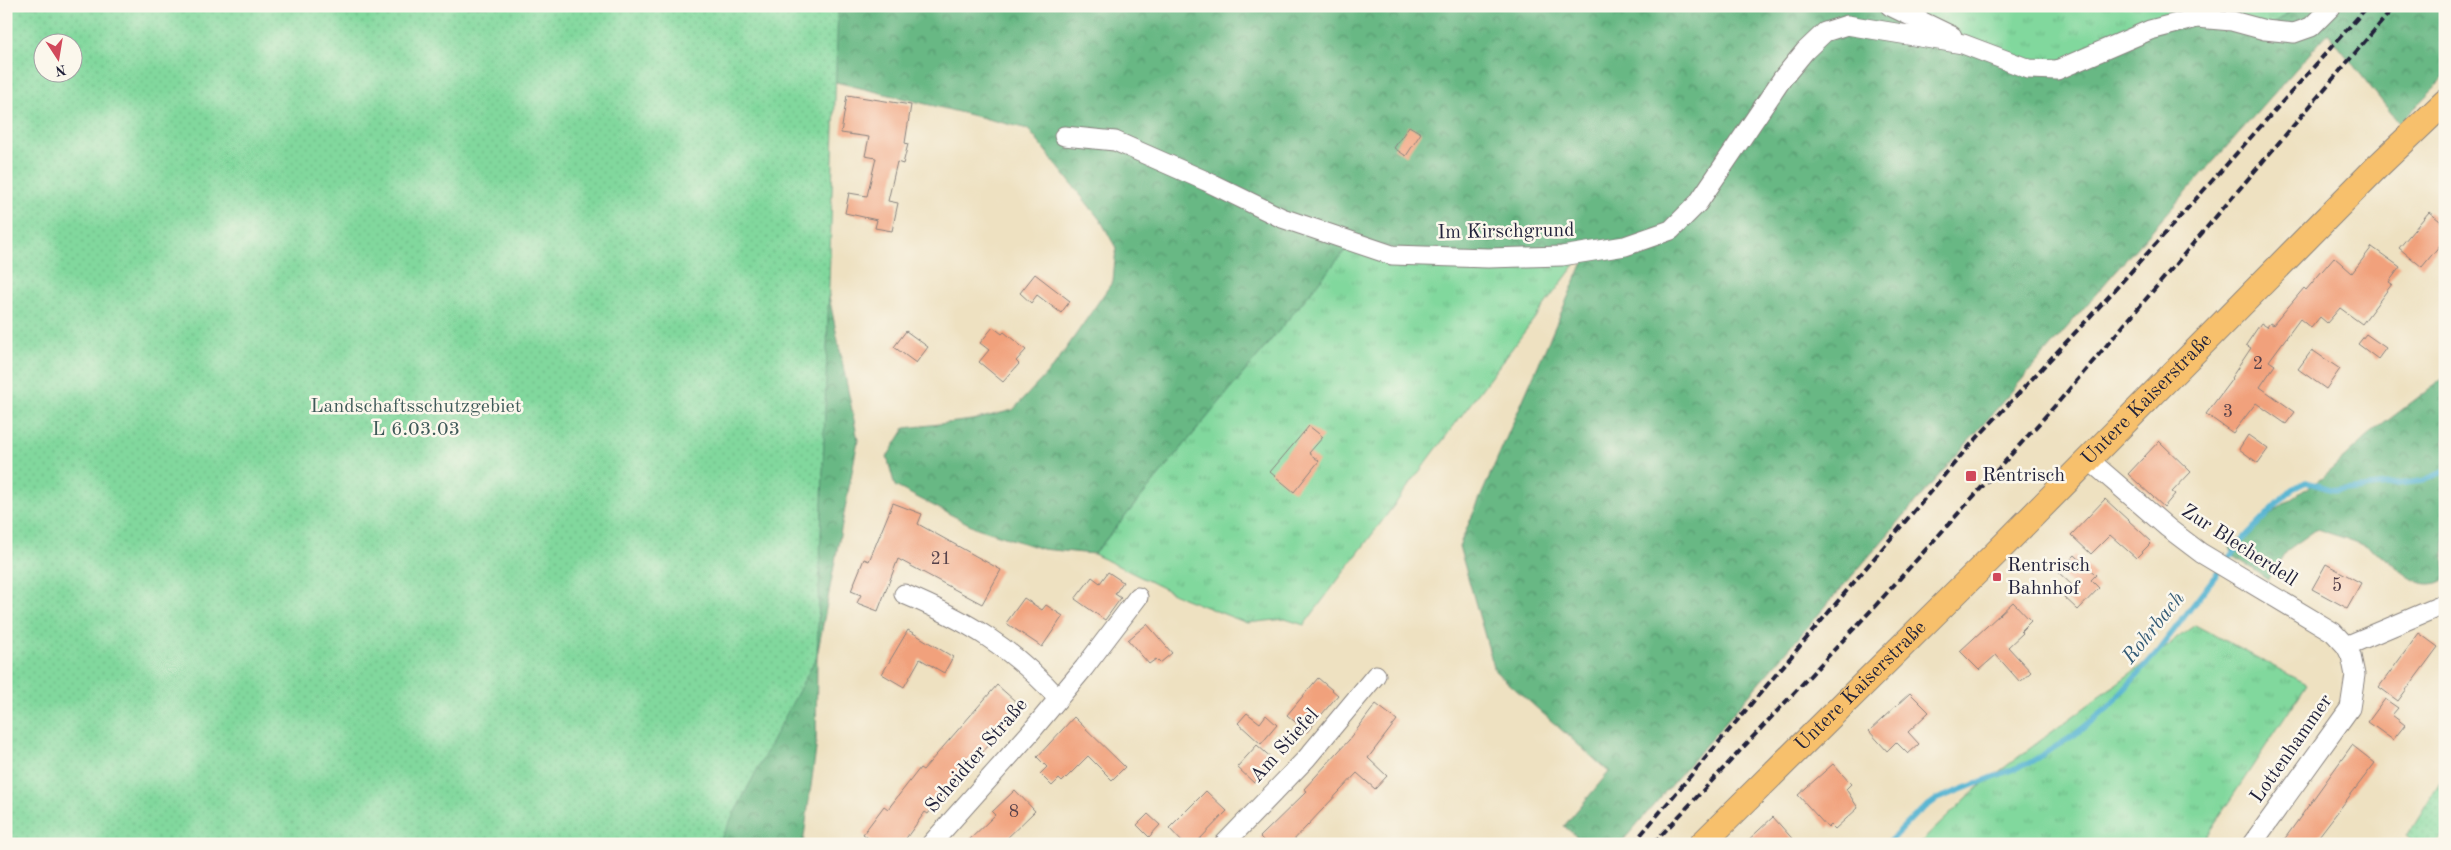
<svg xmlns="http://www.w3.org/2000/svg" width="2451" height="850" viewBox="0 0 2451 850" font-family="'Old Standard TT',serif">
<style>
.grass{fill:url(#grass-tufts);stroke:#527d6c}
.forest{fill:url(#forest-crowns);stroke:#456d60;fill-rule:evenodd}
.park{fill:url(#park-dots);stroke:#527d6c;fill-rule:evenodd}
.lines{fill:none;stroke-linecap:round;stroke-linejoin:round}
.stream{stroke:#52b3d1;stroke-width:5.5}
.building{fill:#f1a17c}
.minor-casing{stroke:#88827e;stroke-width:21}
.major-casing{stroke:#88827e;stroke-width:27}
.minor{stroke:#fff;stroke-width:19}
.major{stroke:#f7c06c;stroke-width:25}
.rail{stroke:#22223b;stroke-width:4;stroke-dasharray:8 4;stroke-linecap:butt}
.poi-dot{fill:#d1495b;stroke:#fbf7ec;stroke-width:2}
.labels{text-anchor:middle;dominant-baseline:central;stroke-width:5;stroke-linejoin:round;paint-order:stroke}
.number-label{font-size:18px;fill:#56424b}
.street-label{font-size:20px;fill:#22223b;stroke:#fbf7ec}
.park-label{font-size:20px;fill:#3e5958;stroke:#fbf7ec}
.poi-label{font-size:20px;fill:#22223b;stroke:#fbf7ec;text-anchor:start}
.water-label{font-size:21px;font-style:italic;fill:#355c77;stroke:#fbf7ec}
</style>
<defs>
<pattern id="grass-tufts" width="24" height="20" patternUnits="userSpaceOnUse" patternTransform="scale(1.25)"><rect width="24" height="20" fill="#81d89d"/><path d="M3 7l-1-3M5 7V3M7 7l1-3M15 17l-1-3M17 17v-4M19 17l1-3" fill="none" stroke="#6fb988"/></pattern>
<pattern id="forest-crowns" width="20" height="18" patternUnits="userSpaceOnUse" patternTransform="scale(1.25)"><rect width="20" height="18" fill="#68b884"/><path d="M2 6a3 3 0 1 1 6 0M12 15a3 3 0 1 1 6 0" fill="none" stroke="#55956d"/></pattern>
<pattern id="park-dots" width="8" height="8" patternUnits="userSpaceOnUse" patternTransform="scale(1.25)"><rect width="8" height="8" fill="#81d89d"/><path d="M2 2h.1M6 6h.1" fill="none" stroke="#6fb988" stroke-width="1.8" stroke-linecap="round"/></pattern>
</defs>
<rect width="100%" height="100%" fill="#fbf7ec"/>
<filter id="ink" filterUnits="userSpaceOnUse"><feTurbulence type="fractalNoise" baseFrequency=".02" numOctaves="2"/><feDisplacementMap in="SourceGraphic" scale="10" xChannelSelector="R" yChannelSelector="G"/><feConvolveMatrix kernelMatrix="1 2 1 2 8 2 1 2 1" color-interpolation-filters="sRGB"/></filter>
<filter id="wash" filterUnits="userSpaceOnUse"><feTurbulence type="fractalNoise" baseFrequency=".0096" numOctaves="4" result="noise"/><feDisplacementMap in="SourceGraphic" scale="20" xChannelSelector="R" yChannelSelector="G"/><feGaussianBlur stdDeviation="1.12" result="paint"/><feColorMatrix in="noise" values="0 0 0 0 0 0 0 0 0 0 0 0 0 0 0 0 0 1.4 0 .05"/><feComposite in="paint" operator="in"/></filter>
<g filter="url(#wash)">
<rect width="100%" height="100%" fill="#eee1c1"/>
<!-- grass -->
<g class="grass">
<polygon points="1884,6 2296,6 2265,32 2057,72"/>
<polygon points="1353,240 1592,242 1304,625 1285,619 1247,623 1183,598 1094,554"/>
<polygon points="2195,625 2307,684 2201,844 1919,844 1977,788"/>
</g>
<!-- forest -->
<g class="forest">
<path d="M6,6H1884L2029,71L2197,20L2265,32L2296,6H2445V77L2399,123L2328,33L2121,265L1620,844H1585L1564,826L1609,772L1495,671L1459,546L1592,242L1487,260L1353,241L1094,554L1042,549L977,528L895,486L887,457L905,428L973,420L1013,410L1054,366L1113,281L1116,248L1101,221L1028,129L832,81L814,222L858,440L817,656L816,749L803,844H6ZM42,42H72V72H42Z"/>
<path d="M2445,377V579C2418,597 2396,562 2375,551C2358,541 2336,536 2317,529L2286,551L2268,579L2235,557L2230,547L2285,503L2322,478L2370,434Z"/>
</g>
<!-- park -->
<g class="park">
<path d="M6,6H838L817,656L718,844H6ZM42,42H72V72H42Z"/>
<polygon points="2441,780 2445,783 2445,835 2435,844 2417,844 2407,836"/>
</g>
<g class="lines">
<!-- stream -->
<polyline class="stream" points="1887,844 1915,815 1937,799 2029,763 2073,736 2109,707 2158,651 2245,537 2292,489 2306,482 2337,491 2422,481 2445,471"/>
</g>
<g id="blocks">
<!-- building -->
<g class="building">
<polygon points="847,95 911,105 905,143 908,144 903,164 897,162 888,201 898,203 892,231 875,228 877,220 845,213 849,193 867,196 876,158 865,156 869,137 841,133"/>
<polygon points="1409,126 1421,133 1406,156 1394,148"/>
<polygon points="2429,212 2445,225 2445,239 2422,267 2399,248"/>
<polygon points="2372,247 2400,267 2389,282 2392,284 2362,324 2340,308 2327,323 2320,317 2311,328 2300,319 2269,361 2275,365 2260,387 2295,412 2286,424 2256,403 2233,433 2206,414 2232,379 2231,378 2251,348 2246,345 2261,323 2267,327 2270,323 2273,325 2304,288 2306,290 2334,257 2352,273"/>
<polygon points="1035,274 1070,301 1061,313 1037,295 1031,303 1020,293"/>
<polygon points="993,327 1002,334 1004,332 1026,350 1016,361 1019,364 1003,382 979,362 989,350 980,343"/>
<polygon points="906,331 928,347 916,363 894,347"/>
<polygon points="2366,334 2386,348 2378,359 2358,344"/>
<polygon points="2312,350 2340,369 2326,389 2298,369"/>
<polygon points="1309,426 1323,437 1309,453 1319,461 1294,492 1270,472"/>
<polygon points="2248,435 2268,449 2258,463 2239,449"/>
<polygon points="2159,441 2191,472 2172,492 2175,494 2164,507 2128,474"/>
<polygon points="2105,499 2152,542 2136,558 2110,535 2091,554 2071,535"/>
<polygon points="893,503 922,514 918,524 1001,570 982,604 898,559 878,611 857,603 861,595 851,591 864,559 869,561"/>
<polygon points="2075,555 2096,575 2091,580 2099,588 2078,610 2062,595 2072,585 2058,572"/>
<polygon points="2326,564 2361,583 2347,608 2312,589"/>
<polygon points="1108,572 1123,582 1115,594 1121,598 1105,620 1075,599 1092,577 1100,583"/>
<polygon points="1024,598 1042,610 1046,605 1063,616 1042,647 1006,623"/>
<polygon points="2013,602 2031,621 2021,631 2023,633 2008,647 2031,672 2020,682 1996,655 1979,670 1960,651"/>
<polygon points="1147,624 1172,653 1160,663 1156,659 1149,664 1128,640"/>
<polygon points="908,630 953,657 944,673 920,659 904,687 882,674"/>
<polygon points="2419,633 2438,647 2398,701 2379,687"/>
<polygon points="1318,678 1338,695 1307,732 1287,715"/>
<polygon points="997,685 1023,708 959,778 957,776 928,814 925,812 902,844 876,844 863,834 884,806 888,809 920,768 923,770"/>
<polygon points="1910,693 1929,712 1908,732 1919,744 1908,754 1896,742 1887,751 1869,731"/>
<polygon points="2385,699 2398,708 2392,715 2405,725 2393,740 2368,722"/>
<polygon points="1376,704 1397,720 1368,758 1387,776 1375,789 1357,773 1290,844 1267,844 1260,837 1307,791 1304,789 1349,740"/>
<polygon points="1247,713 1260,723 1266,715 1277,725 1261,744 1238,723"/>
<polygon points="1074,717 1125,767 1112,780 1088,756 1062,782 1059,779 1052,786 1040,774 1047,767 1037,757"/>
<polygon points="1257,745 1275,761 1254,783 1237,767"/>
<polygon points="2352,745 2375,763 2313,844 2281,844"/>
<polygon points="1833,764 1851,784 1846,789 1858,808 1835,829 1831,825 1828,828 1798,795"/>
<polygon points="1015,790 1035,811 1001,844 965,844 995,815 992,812"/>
<polygon points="1206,791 1227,811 1195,844 1184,844 1169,828"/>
<polygon points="1148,814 1160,825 1149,837 1137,825"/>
<polygon points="1773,817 1797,844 1744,844"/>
</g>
</g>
</g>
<g filter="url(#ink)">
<use href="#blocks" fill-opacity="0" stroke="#88827e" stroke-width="1"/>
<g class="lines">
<defs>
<g id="minor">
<polyline points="1890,6 1952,36"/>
<polyline points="1064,136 1115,141 1206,181 1282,218 1392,255 1488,258 1562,256 1625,246 1671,230 1698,203 1782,79 1805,51 1825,32 1847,25 1963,44 2029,69 2057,70 2150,30 2197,18 2232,21 2265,30 2294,33 2311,27 2332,6"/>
<polyline points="2088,459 2168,528 2201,553 2333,632 2346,646 2351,656 2355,675 2350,708 2252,844"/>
<path d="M904,594C968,621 1011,647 1058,698"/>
<polyline points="2346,646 2445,604"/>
<polyline points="931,844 1029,734 1084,668 1138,597"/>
<polyline points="1224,844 1306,759 1376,675"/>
</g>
<g id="major">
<path id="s1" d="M1702,844L1995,554L2377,167L2445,102"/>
</g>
</defs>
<!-- minor casing -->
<use href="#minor" class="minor-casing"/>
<!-- major casing -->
<use href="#major" class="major-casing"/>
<!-- minor -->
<use href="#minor" class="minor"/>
<!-- major -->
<use href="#major" class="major"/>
<!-- rail -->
<g class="rail">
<polyline points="1633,844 1963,453 2112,293 2368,6"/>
<polyline points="1653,844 1876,605 2061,399 2395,6"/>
</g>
</g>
</g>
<!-- markers -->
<g class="poi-dot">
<rect x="1965" y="470" width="12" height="12" rx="2.5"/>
<rect x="1992" y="572" width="10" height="10" rx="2.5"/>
</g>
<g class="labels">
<!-- number labels -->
<g class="number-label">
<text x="2258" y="364">2</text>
<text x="2228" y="412">3</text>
<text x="941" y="559">21</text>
<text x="2337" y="586">5</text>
<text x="1014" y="812">8</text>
</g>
<!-- street labels -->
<g class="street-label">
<text transform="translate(1506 232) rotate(-1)">Im Kirschgrund</text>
<text stroke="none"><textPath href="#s1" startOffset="629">Untere Kaiserstraße</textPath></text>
<text transform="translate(2239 546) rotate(33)">Zur Blecherdell</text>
<text stroke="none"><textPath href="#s1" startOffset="224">Untere Kaiserstraße</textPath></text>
<text transform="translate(1285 746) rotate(-48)">Am Stiefel</text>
<text transform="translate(2292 749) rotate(-55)">Lottenhammer</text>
<text transform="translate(977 756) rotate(-49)">Scheidter Straße</text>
</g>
<!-- park labels -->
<g class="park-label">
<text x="416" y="407">Landschaftsschutzgebiet<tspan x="416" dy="23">L 6.03.03</tspan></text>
</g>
<!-- poi labels -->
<g class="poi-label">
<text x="1982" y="476">Rentrisch</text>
<text x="2007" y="566">Rentrisch<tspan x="2007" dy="23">Bahnhof</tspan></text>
</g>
<!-- water labels -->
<g class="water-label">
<text transform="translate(2154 628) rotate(-51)">Rohrbach</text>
</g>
</g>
<!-- margin -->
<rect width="2451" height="850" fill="none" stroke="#fbf7ec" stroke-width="25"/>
<!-- north arrow -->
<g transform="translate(58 58) rotate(168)"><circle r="24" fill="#fbf7ec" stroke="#a4a2a5"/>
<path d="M0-4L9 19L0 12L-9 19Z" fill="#d1495b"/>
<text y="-8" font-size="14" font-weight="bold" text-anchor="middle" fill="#22223b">N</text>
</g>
</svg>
